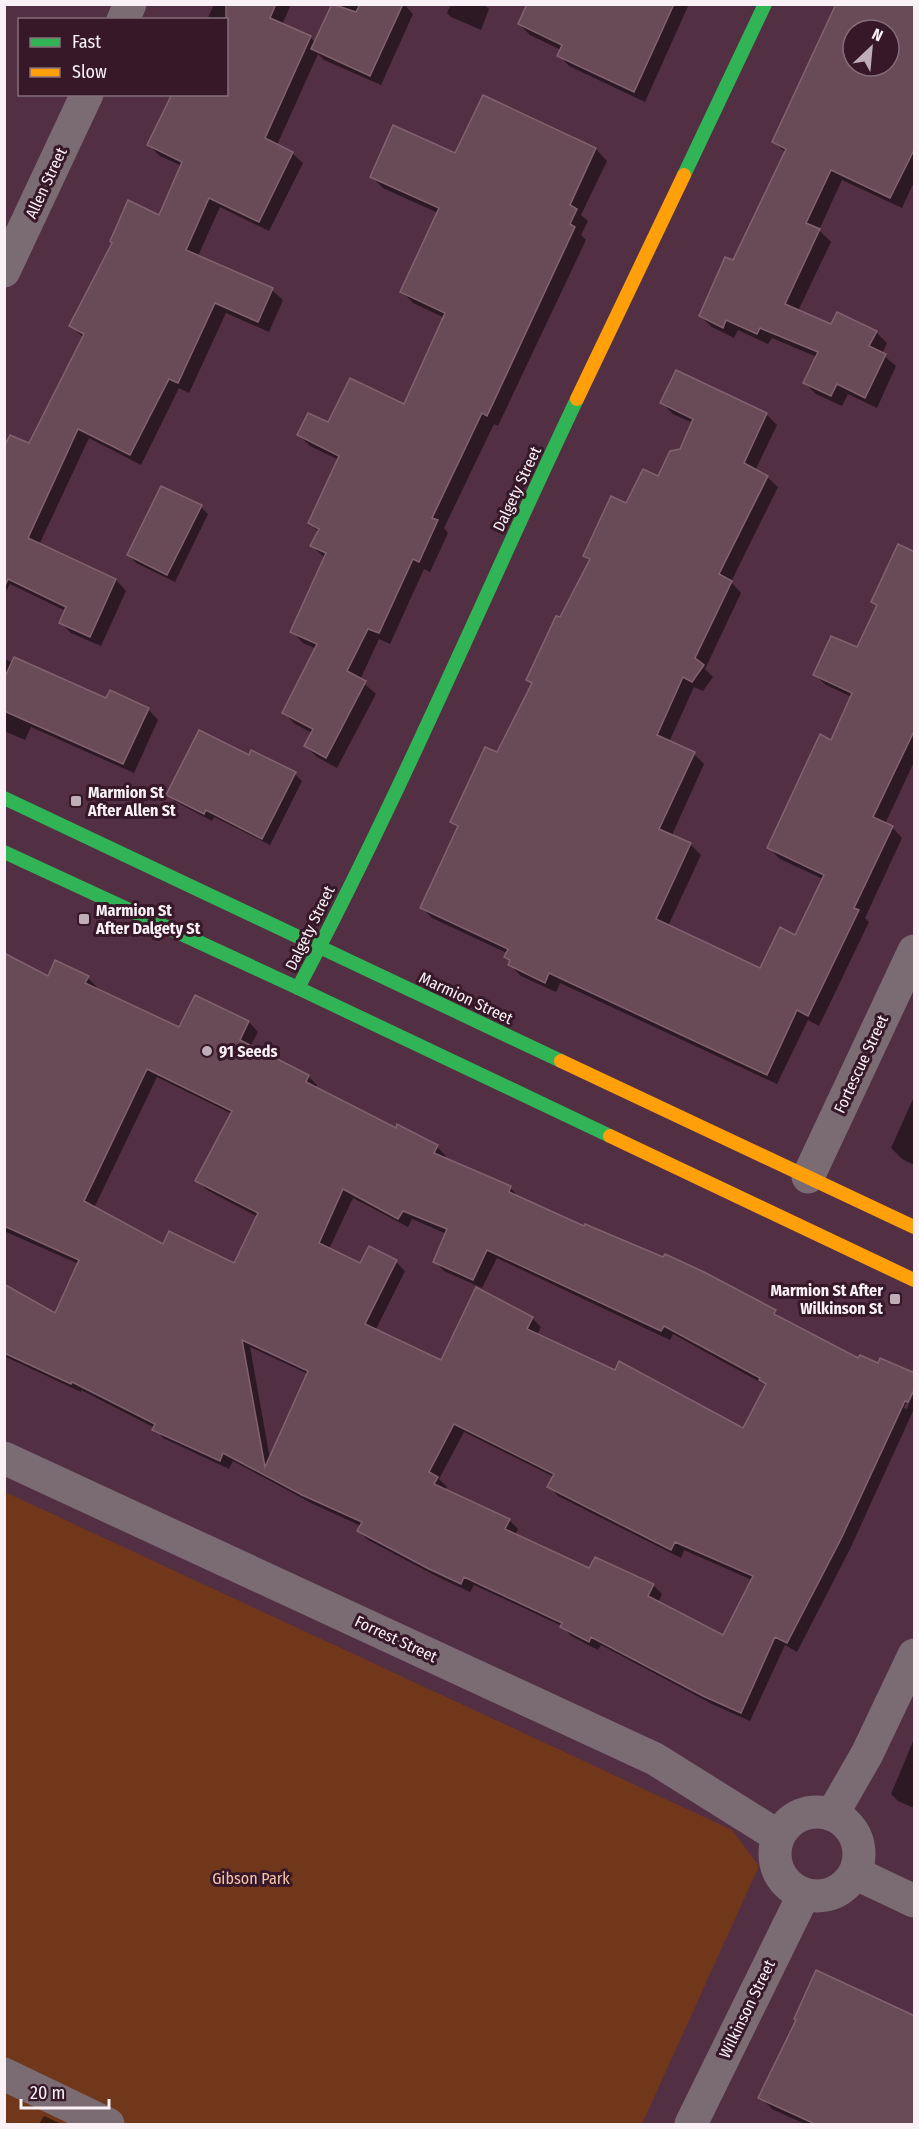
<svg xmlns="http://www.w3.org/2000/svg" width="919" height="2129" viewBox="0 0 919 2129" font-family="'Fira Sans Condensed',sans-serif">
<style>
.green{fill:#71371a}
.shadow{fill:#0007;fill-rule:evenodd}
.building{fill:#694b57;stroke:#82626e;stroke-width:1.5;fill-rule:evenodd}
.lines{fill:none;stroke-linecap:round;stroke-linejoin:round}
.street{stroke:#7b6c74;stroke-width:33}
.fast{stroke:#30b455;stroke-width:14}
.slow{stroke:#ff9f0a;stroke-width:14}
.poi-dot{fill:#bfadb7;stroke:#361828;stroke-width:2}
.labels{text-anchor:middle;dominant-baseline:central;stroke-width:6;stroke-linejoin:round;paint-order:stroke}
.street-label{font-size:16px;fill:#f9f1f5;stroke:#361828}
.poi-label{font-size:16px;font-weight:bold;fill:#f9f1f5;stroke:#361828;text-anchor:start}
.park-label{font-size:16px;fill:#f8c4ab;stroke:#361828}
</style>
<rect width="100%" height="100%" fill="#532f44"/>
<!-- green -->
<polygon class="green" points="5,1492 732,1830 759,1866 642,2124 5,2124"/>
<!-- shadow -->
<g class="shadow">
<polygon points="214,4 291,4 282,25 310,37 316,43 334,4 404,4 413,14 381,85 324,60 318,54 277,145 292,153 303,163 269,231 220,207 198,256 272,290 283,300 269,332 226,313 189,393 179,388 141,465 89,438 39,545 116,580 126,591 101,646 71,633 61,623 66,611 10,584 4,595 4,450 30,445 84,338 71,326 160,217 182,166 160,156 149,145 226,94 226,20 207,20"/>
<polygon points="451,4 486,6 489,9 481,30 451,17 447,13"/>
<polygon points="529,4 689,4 645,102 569,66 559,55 561,50 530,35 519,24"/>
<path d="M914,4V182L902,208L842,180L819,230L831,242L798,311L832,326L876,332L887,343L882,354L896,366L877,408L848,394L842,406L816,394L805,383L817,357L772,338L768,344L738,330L734,338L712,327L700,316L734,262L786,153L774,142L825,31ZM853,30H889V66H853Z"/>
<polygon points="484,97 596,149 607,161 581,215 588,221 581,235 586,240 498,426 494,424 444,528 448,533 430,572 424,569 390,644 379,639 360,680 376,694 337,768 317,757 305,746 312,733 295,724 284,713 317,649 303,643 292,631 325,558 312,546 319,532 309,523 339,460 310,446 299,435 329,424 405,406 445,318 413,303 402,291 438,213 383,188 372,177 456,155"/>
<polygon points="662,403 766,414 777,425 755,471 767,477 778,487 731,582 741,593 705,669 713,677 703,691 694,687 669,742 694,754 704,764 672,835 690,844 701,855 668,926 760,970 796,937 823,879 780,859 769,848 832,742 852,697 826,685 815,675 857,649 878,607 873,601 914,553 914,762 885,824 892,827 902,838 865,918 869,922 819,1026 808,1020 777,1084 560,983 556,992 521,976 510,965 511,962 506,956 507,953 432,918 421,907 459,829 452,822 498,754 533,685 528,680 590,561 585,556 627,505 659,478 681,450 693,423 673,414"/>
<polygon points="201,507 208,514 175,582 136,563 129,555"/>
<polygon points="4,659 107,700 148,709 158,720 134,773 31,727 25,740 4,731"/>
<polygon points="249,757 295,774 302,781 270,845 214,817 212,821 176,802 168,794"/>
<path d="M49,978H88L97,987L95,990L180,1029L196,997L249,1022L258,1032L250,1047L308,1076L317,1085L316,1089L396,1130L437,1147L446,1156L444,1159L511,1188L519,1198L775,1312L784,1321L859,1360L914,1384L904,1408L907,1409L914,1391V1409L850,1549L797,1652L785,1645L750,1721L714,1705L601,1645L598,1650L571,1636L562,1626L474,1585L470,1592L440,1578L368,1540L359,1531L361,1526L313,1504L233,1461L229,1469L163,1438L155,1428L81,1390V1392L4,1356V1286L56,1315L79,1264L4,1231V1073ZM157,1077L232,1114L197,1181L207,1190L258,1217L235,1265L164,1246L94,1208ZM353,1198L408,1227L412,1219L447,1234L435,1262L444,1271L482,1288L497,1258L670,1340L673,1334L767,1386L743,1430L537,1335L541,1327L532,1318L442,1362L375,1331L405,1271L396,1262L361,1265L329,1249ZM250,1347L308,1374L270,1459ZM464,1432L554,1477L549,1486L558,1496L681,1558L684,1550L752,1580L723,1637L658,1603L662,1594L653,1585L590,1570L515,1535L518,1529L509,1520L445,1491L447,1487L439,1479Z"/>
<polygon points="914,1097 914,1165 902,1159 891,1148"/>
<polygon points="914,1739 914,1808 898,1801 891,1794"/>
<polygon points="914,2017 914,2124 805,2124 772,2109 760,2097"/>
<polygon points="44,2116 62,2124 39,2124"/>
</g>
<!-- building -->
<g class="building">
<polygon points="226,4 276,4 270,18 311,36 265,138 293,152 259,222 209,198 186,250 273,288 258,322 215,303 178,383 169,379 130,455 78,429 28,538 116,579 90,637 59,623 66,607 8,579 4,588 4,447 10,435 29,443 84,334 69,326 112,243 110,241 128,200 159,215 182,162 147,145 172,94 226,94"/>
<polygon points="332,4 356,12 360,4 403,4 370,76 311,49"/>
<polygon points="527,4 674,4 634,92 557,56 562,45 518,24"/>
<path d="M836,4H915V148L890,198L831,170L806,223L820,229L785,304L831,324L837,312L877,331L869,346L886,354L865,398L837,384L831,396L803,383L818,352L760,328L757,334L726,320L723,328L699,316L725,257L733,260L786,149L772,142ZM853,30H889V66H853Z"/>
<polygon points="483,95 596,148 570,205 577,209 570,224 575,227 487,416 482,413 432,518 438,520 419,562 413,559 379,633 368,629 347,671 366,681 326,758 304,746 313,729 282,713 317,644 290,632 326,553 310,546 319,529 308,523 339,456 297,435 308,413 328,422 350,378 404,404 445,313 400,292 439,208 370,177 393,125 455,153"/>
<polygon points="676,370 767,413 744,463 768,476 719,574 732,581 695,658 704,665 692,682 683,677 657,735 695,752 659,829 691,843 656,919 760,968 780,927 795,935 824,875 767,848 820,734 831,740 852,693 813,675 831,636 857,647 877,605 871,602 898,544 915,552 915,729 873,817 893,826 854,908 859,910 808,1016 797,1010 767,1075 549,973 545,983 508,965 510,960 504,957 508,949 420,908 458,826 450,822 485,747 497,752 532,683 526,680 556,616 560,617 590,559 583,556 611,496 626,503 643,469 658,476 670,451 680,449 693,419 660,403"/>
<polygon points="161,486 202,505 167,575 127,555"/>
<polygon points="14,657 106,698 110,690 149,708 123,764 4,711 4,679"/>
<polygon points="199,730 249,755 251,750 296,772 262,839 206,810 204,814 166,795"/>
<path d="M4,953L48,976L55,960L89,976L85,983L179,1027L195,995L249,1021L240,1040L309,1075L306,1082L396,1128L397,1124L438,1145L434,1153L511,1186L509,1192L584,1226L585,1224L663,1257L665,1254L704,1272L776,1310L774,1314L858,1358L860,1355L878,1363L880,1358L915,1373V1388L908,1402L905,1401L841,1539L787,1643L775,1637L741,1713L703,1696L591,1637L589,1642L560,1627L562,1623L464,1577L461,1584L429,1569L357,1531L362,1522L302,1495L223,1453L220,1461L152,1430L155,1424L72,1382L71,1384L4,1353V1284L55,1313L79,1260L4,1226ZM147,1069L232,1111L195,1181L258,1213L234,1263L169,1231L163,1244L84,1201ZM343,1189L398,1219L403,1211L447,1229L433,1262L473,1280L487,1250L661,1331L664,1326L760,1378L759,1380L766,1384L743,1428L619,1361L615,1370L527,1329L533,1317L476,1287L441,1360L365,1324L397,1260L369,1246L360,1263L319,1243ZM242,1340L308,1371L265,1467ZM454,1424L554,1474L547,1487L671,1550L675,1542L753,1576L723,1635L648,1596L654,1584L595,1557L589,1568L505,1529L510,1519L434,1484L438,1477L429,1472Z"/>
<polygon points="816,1970 915,2016 915,2124 815,2124 758,2098 796,2020 794,2019"/>
</g>
<g class="lines">
<!-- street -->
<g class="street">
<polyline points="123,20 130,4"/>
<polyline points="4,271 87,94"/>
<polyline points="808,1177 914,951"/>
<polyline points="4,1458 655,1759 778,1836"/>
<circle cx="817" cy="1854" r="42"/>
<polyline points="832,1815 867,1754 914,1655"/>
<polyline points="855,1873 914,1901"/>
<polyline points="4,2074 108,2124"/>
<polyline points="691,2124 804,1894"/>
</g>
<!-- fast -->
<g class="fast">
<polyline points="684,175 765,4"/>
<polyline points="4,798 561,1061"/>
<polyline points="4,852 298,988 610,1136"/>
<path d="M298,988C400,796 484,595 577,399"/>
</g>
<!-- slow -->
<g class="slow">
<polyline points="577,399 684,175"/>
<polyline points="561,1061 914,1227"/>
<polyline points="610,1136 914,1280"/>
</g>
</g>
<!-- markers -->
<g class="poi-dot">
<rect x="70" y="795" width="12" height="12" rx="3"/>
<rect x="78" y="913" width="12" height="12" rx="3"/>
<circle cx="207" cy="1051" r="6"/>
<rect x="889" y="1293" width="12" height="12" rx="3"/>
</g>
<g class="labels">
<!-- street labels -->
<g class="street-label">
<text transform="translate(46 183) rotate(-65)">Allen Street</text>
<text transform="translate(517 489) rotate(-65)">Dalgety Street</text>
<text transform="translate(310 928) rotate(-64)">Dalgety Street</text>
<text transform="translate(466 998) rotate(25)">Marmion Street</text>
<text transform="translate(861 1064) rotate(-65)">Fortescue Street</text>
<text transform="translate(396 1639) rotate(25)">Forrest Street</text>
<text transform="translate(747 2009) rotate(-64)">Wilkinson Street</text>
</g>
<!-- poi labels -->
<g class="poi-label">
<text x="88" y="792">Marmion St<tspan x="88" dy="18">After Allen St</tspan></text>
<text x="96" y="910">Marmion St<tspan x="96" dy="18">After Dalgety St</tspan></text>
<text x="219" y="1051">91 Seeds</text>
<text x="883" y="1290" text-anchor="end">Marmion St After<tspan x="883" dy="18">Wilkinson St</tspan></text>
</g>
<!-- park labels -->
<g class="park-label">
<text x="251" y="1878">Gibson Park</text>
</g>
</g>
<!-- border -->
<rect width="919" height="2129" fill="none" stroke="#f9f1f5" stroke-width="12"/>
<!-- legend -->
<rect x="18" y="18" width="210" height="78" fill="#361828" stroke="#846f7a" stroke-width="1.5"/>
<rect x="30" y="38" width="30" height="9" fill="#30b455" stroke="#846f7a" stroke-width="1.5"/>
<text x="72" y="48" font-size="18" fill="#f9f1f5">Fast</text>
<rect x="30" y="68" width="30" height="9" fill="#ff9f0a" stroke="#846f7a" stroke-width="1.5"/>
<text x="72" y="78" font-size="18" fill="#f9f1f5">Slow</text>
<!-- north arrow -->
<g transform="translate(871 48) rotate(26)"><circle r="28" fill="#361828" stroke="#846f7a" stroke-width="1.5"/>
<path d="M0-4.5L10 22L0 15L-10 22Z" fill="#bfadb7"/>
<text y="-9" font-size="16" font-weight="bold" text-anchor="middle" fill="#f9f1f5">N</text>
</g>
<!-- scale -->
<path d="M21 2099v9h88v-9" fill="none" stroke="#f9f1f5" stroke-width="3"/>
<text x="30" y="2099" font-size="18" fill="#f9f1f5" stroke="#361828" stroke-width="4.5" paint-order="stroke">20 m</text>
</svg>
